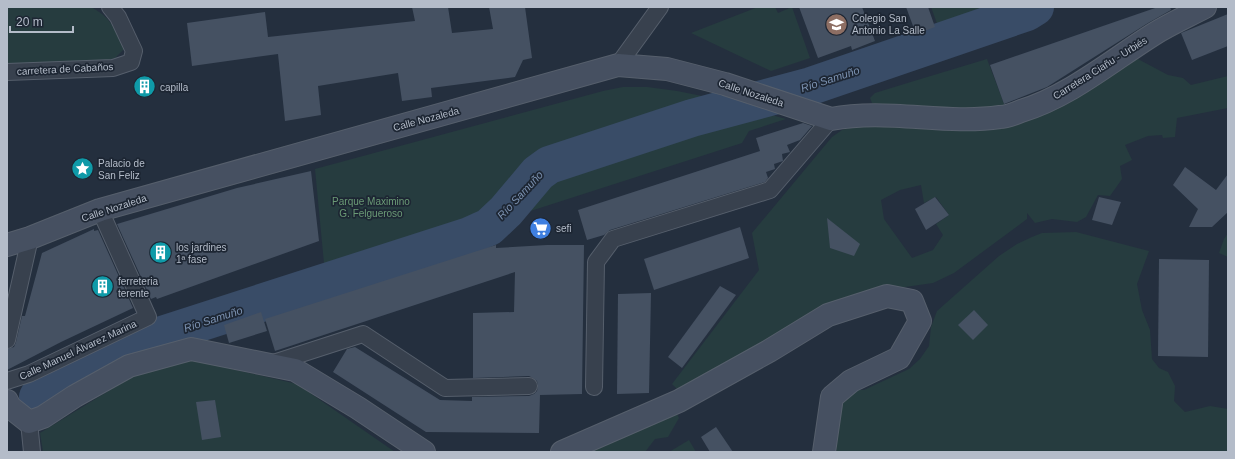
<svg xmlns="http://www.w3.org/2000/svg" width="1235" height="459" viewBox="0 0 1235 459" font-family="Arial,sans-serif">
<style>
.green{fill:#263c3f;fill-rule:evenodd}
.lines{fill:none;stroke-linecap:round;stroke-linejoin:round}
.river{stroke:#394c67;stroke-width:38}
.building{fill:#455162}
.street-casing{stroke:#565f6c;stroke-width:18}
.secondary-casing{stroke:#565f6c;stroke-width:24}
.street{stroke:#38414e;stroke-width:16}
.secondary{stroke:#465061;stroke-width:22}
.labels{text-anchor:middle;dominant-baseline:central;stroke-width:3.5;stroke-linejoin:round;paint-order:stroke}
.poi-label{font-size:10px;fill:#b4bcc9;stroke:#1d2633;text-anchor:start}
.street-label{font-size:10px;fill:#b4bcc9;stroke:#1d2633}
.park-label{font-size:10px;fill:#6b9a76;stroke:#1d2633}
.water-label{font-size:11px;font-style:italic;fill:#7c92b1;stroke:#1d2633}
</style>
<rect width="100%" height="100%" fill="#242f3e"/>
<!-- green -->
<g class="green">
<path d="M7,7H91C109,16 118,31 124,49L115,58L106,61L37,63L7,66Z"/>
<polygon points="758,7 775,7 778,13 792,7 810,58 771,71 691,33"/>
<polygon points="931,7 1000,7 939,29"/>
<path d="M1136,58L1168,75L1183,78L1191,85L1228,76V108L1177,118L1175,137L1163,138L1162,135L1148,136L1125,145L1132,160L1120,166L1122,179L1110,196L1098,195L1086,217L1077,222L1052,219L1035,223L1027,213V219L954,273L933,283L884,290L749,352L678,390L672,384L759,270L752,233L832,137L842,130L859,125L920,126L994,129L1025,121ZM921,185L924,203L936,197L949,215L936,224L943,235L933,250L912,258L884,219L881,200L900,190Z"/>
<polygon points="987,59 1006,109 915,107 872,103 870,98 875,93 914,81"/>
<polygon points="623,87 647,87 677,91 717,99 531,155 500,210 479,226 325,274 315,169 603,91"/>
<polygon points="739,106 786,119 749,131 742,143 515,216 543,170"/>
<polygon points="1076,232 1149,251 1137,284 1142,310 1150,330 1152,359 1159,368 1168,372 1175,386 1174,401 1185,412 1210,406 1228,409 1228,452 837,452 832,435 836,406 852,390 864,390 909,369 920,359 929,346 931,327 937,311 999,256 1017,244 1032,237 1042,233"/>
<polygon points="1228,233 1228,257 1219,253 1224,239"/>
<polygon points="182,361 197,361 297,384 395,452 43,452 40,433 133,376"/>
<polygon points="676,412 679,418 668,437 655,439 645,452 589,452"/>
<polygon points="689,440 696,452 669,452"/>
</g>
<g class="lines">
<!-- river -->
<polyline class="river" points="38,397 54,386 140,342 469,236 489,227 506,211 538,173 549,165 692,118 811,86 1027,12 1035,7"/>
</g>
<!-- building -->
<g class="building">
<polygon points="412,7 448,7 452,33 493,29 489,7 525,7 532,58 523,60 515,77 431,88 432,97 402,101 398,73 318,86 321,115 285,121 278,54 192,66 187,23 265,12 268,37 415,21"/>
<polygon points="799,7 862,7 875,41 852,50 851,46 818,58"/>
<polygon points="906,7 928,7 935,27 916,34"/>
<polygon points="1158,7 1170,7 1171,10 1148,23 1047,87 1004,104 990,65"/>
<polygon points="1228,14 1228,46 1192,60 1181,33"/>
<polygon points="803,123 812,126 800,140 787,145 790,152 782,154 783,161 774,164 775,169 766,172 768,178 765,182 610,230 604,235 587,240 578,210 760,151 756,138"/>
<polygon points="1185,167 1216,190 1228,174 1228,212 1212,227 1189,227 1198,209 1173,185"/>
<polygon points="311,171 319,241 157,299 156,297 151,299 117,224 237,188"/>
<polygon points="935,197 949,215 926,230 915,209"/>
<polygon points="1099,197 1121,202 1112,225 1092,220"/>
<polygon points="827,218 860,244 854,256 830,248"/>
<polygon points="740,227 749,258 654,290 644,259"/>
<polygon points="94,229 94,231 98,230 133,308 61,342 7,370 7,349 14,347 16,342 22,316 25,316 42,253"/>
<polygon points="496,245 496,248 547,245 584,245 582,394 540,395 539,433 426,432 333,372 347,349 355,347 440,400 472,401 472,397 529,396 534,394 537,391 538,386 537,381 533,378 529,376 473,378 473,313 514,312 515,272 275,351 265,319"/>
<polygon points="1159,259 1209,260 1208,357 1158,356"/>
<polygon points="720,286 736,295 682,368 668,357"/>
<polygon points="651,293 649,393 617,394 618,294"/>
<polygon points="974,310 988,325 973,340 958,325"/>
<polygon points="261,312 267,331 229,343 224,325"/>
<polygon points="215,400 221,437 202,440 196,402"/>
<polygon points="716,427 733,452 710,452 701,437"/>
</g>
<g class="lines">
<defs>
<g id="street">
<polyline points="618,65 660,7"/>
<polyline points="7,72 113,68 131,62 134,51 118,17 110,7"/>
<polyline points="7,340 30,238"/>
<polyline points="270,364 363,334 445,388 529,386"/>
<polyline points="7,381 29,374 148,317 100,210"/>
<polyline points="594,387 596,262 613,239 770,190 831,119"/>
<polyline points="29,422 32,452"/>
</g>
<g id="secondary">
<path d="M7,245L30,238L100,210L618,65L667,69L725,84L831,119C887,108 944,125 1000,117C1007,117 1014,114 1021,111C1070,96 1111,61 1154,34C1170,24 1188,16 1205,7"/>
<polyline points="7,401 10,407 29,422 43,417 75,396 129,366 191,349 295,370 358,408 424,452"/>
<polyline points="562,452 679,401 769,351 828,315 887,296 912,301 920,321 899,358 851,381 832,397 824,452"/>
</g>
</defs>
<!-- street casing -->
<use href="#street" class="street-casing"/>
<!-- secondary casing -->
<use href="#secondary" class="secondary-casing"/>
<!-- street -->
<use href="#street" class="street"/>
<!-- secondary -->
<use href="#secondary" class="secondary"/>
</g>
<!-- icons -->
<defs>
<symbol id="school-disc" viewBox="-11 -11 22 22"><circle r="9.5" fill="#8d6e63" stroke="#1d2633"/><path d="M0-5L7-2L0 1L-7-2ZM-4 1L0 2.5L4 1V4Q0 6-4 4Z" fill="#fff"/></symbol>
<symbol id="building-disc" viewBox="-11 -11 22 22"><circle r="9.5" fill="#0f9aa8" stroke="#1d2633"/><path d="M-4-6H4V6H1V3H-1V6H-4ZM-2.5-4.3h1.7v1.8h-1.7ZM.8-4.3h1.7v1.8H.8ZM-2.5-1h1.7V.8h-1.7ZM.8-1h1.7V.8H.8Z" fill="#fff"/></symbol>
<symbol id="sight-disc" viewBox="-11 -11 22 22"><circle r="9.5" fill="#0f9aa8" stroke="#1d2633"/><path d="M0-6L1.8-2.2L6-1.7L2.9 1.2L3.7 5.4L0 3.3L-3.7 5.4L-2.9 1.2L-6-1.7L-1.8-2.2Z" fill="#fff"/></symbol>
<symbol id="supermarket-disc" viewBox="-11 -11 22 22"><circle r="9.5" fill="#3f7fe0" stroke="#1d2633"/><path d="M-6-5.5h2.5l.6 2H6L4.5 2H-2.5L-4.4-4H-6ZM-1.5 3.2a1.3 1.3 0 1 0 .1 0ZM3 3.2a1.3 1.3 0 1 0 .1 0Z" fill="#fff"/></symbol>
</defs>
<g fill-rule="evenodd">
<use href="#school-disc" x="824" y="12" width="25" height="25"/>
<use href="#building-disc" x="132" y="74" width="25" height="25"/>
<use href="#sight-disc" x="70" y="156" width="25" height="25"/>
<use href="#supermarket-disc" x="528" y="216" width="25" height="25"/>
<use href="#building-disc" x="148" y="240" width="25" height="25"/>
<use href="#building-disc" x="90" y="274" width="25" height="25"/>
</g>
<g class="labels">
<!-- poi labels -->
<g class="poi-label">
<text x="852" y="18">Colegio San<tspan x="852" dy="12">Antonio La Salle</tspan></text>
<text x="160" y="87">capilla</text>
<text x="98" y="163">Palacio de<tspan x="98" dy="12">San Feliz</tspan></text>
<text x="556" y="228">sefi</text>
<text x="176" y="247">los jardines<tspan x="176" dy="12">1ª fase</tspan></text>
<text x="118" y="281">ferreteria<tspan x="118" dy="12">terente</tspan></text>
</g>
<!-- street labels -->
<g class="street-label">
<text transform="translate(1100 68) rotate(-32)">Carretera Ciañu - Urbiés</text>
<text transform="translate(65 69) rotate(-3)">carretera de Cabaños</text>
<text transform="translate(751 93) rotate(18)">Calle Nozaleda</text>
<text transform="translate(426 119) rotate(-15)">Calle Nozaleda</text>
<text transform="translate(114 208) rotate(-18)">Calle Nozaleda</text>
<text transform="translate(78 350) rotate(-25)">Calle Manuel Álvarez Marina</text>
</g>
<!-- park labels -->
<g class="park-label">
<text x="371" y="201">Parque Maximino<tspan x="371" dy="12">G. Felgueroso</tspan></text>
</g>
<!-- water labels -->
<g class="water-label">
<text transform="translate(830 79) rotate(-18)">Río Samuño</text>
<text transform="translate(520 195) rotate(-47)">Río Samuño</text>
<text transform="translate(213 319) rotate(-18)">Río Samuño</text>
</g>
</g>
<!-- border -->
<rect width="1235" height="459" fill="none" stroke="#b4bcc9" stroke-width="16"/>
<!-- scale -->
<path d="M10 26v6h63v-6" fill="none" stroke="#b4bcc9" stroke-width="2"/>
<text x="16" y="26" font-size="12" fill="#b4bcc9" stroke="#1d2633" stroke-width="3" paint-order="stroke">20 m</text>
</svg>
